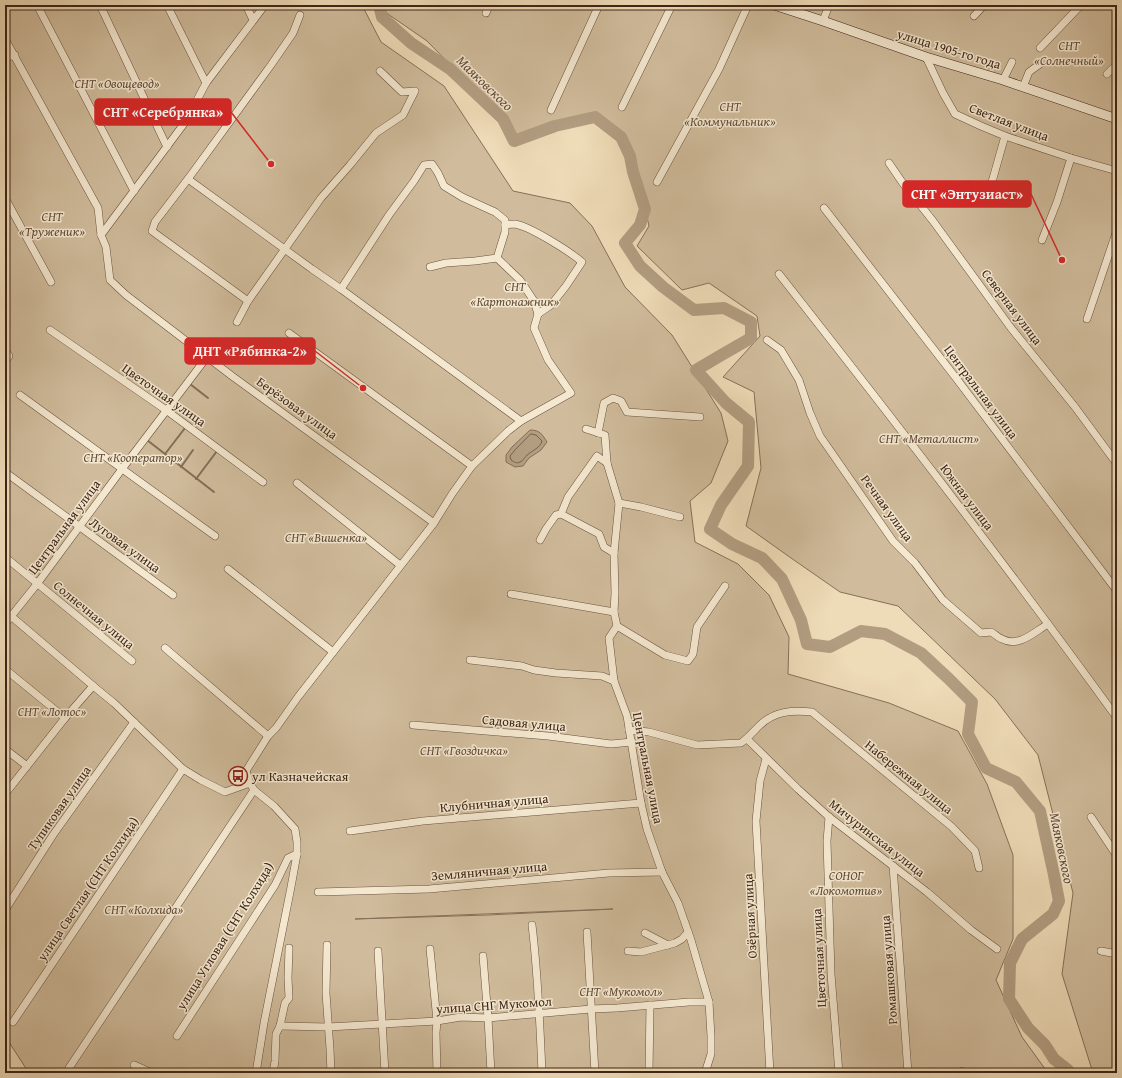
<svg xmlns="http://www.w3.org/2000/svg" width="1122" height="1078" viewBox="0 0 1122 1078" font-family="'Gentium Book Plus',serif">
<style>
.green{fill:#d0bc9c;stroke:#87705a;fill-rule:evenodd}
.water{fill:#b29d81;stroke:#846d57}
.lines{fill:none;stroke-linecap:round;stroke-linejoin:round}
.shore{stroke:#78614c;stroke-width:1}
.stream{stroke:#846d57;stroke-width:2}
.river{stroke:#b29d81;stroke-width:12}
.street-casing{stroke:#6a5240;stroke-width:8}
.secondary-casing{stroke:#3e2518;stroke-width:10}
.street{stroke:#f4e8d0;stroke-width:7}
.secondary{stroke:#f4e8d0;stroke-width:9}
.labels{text-anchor:middle;dominant-baseline:central;stroke-width:3;stroke-linejoin:round;paint-order:stroke}
.park-label{font-size:13px;font-style:italic;fill:#624b39;stroke:#f4e8d0}
.street-label{font-size:13px;fill:#3e2518;stroke:#f4e8d0}
.poi-label{font-size:13px;fill:#3e2518;stroke:#f4e8d0;text-anchor:start}
.water-label{font-size:14px;font-style:italic;fill:#614938;stroke:#f4e8d0}
.leader{fill:none;stroke:#d62828;stroke-width:1.5}
.callout-dot{fill:#d62828;stroke:#f4e8d0;stroke-width:1.5}
.callout{fill:#d62828;stroke:#d62828;stroke-width:1.5}
.callout-label{font-size:14px;text-anchor:middle;font-weight:bold;fill:#fff}
</style>
<rect width="100%" height="100%" fill="#eedbb7"/>
<filter id="stains"><feTurbulence type="fractalNoise" baseFrequency=".005" numOctaves="4"/><feColorMatrix values="0 0 0 0 .2 0 0 0 0 .09 0 0 0 0 .02 0 0 0 .5 -.17"/></filter>
<radialGradient id="worn" r=".72"><stop offset=".6" stop-color="#630" stop-opacity="0"/><stop offset="1" stop-color="#630" stop-opacity=".3"/></radialGradient>
<!-- green -->
<g class="green">
<path d="M5,5H364V9L381,42L444,86L513,191L570,203L592,226L625,287L672,335L721,413L728,441L711,483L690,501L695,542L738,564L769,595L789,637L788,674L889,703L958,731L987,784L1013,855V939L996,980L1022,1037L1048,1073H29L5,1036ZM613,909L488,915L355,919Z"/>
<polygon points="384,5 1117,5 1117,1073 1093,1073 1062,974 1073,893 1038,755 995,699 898,606 840,592 791,558 746,526 761,468 754,392 723,377 760,336 757,316 709,283 682,290 637,246 649,226 644,204 630,156 621,137 595,117 514,141 502,118 427,41 385,12"/>
</g>
<!-- water -->
<path class="water" d="M530,430C540,430 542,434 547,442L541,450L529,458L523,466L515,467L506,462V455L512,447Z"/>
<g class="lines">
<!-- shore -->
<path class="shore" d="M531,434L536,435L542,441C540,448 533,450 527,455C525,457 523,461 520,462C517,464 514,462 511,460L510,456L515,450Z"/>
<!-- stream -->
<g class="stream">
<polyline points="190,384 208,398"/>
<polyline points="147,440 214,492"/>
<polyline points="165,454 185,428 184,427"/>
<polyline points="181,467 193,450"/>
<polyline points="196,479 217,451"/>
<polyline points="5,1058 9,1073"/>
</g>
<!-- river -->
<polyline class="river" points="379,5 382,17 411,43 450,69 503,119 514,141 555,126 595,117 621,137 630,156 633,172 645,209 640,225 625,243 640,266 663,287 694,310 724,308 751,322 751,338 718,357 696,370 726,403 749,422 748,466 721,505 710,529 732,544 762,558 782,579 801,620 807,644 830,647 861,631 885,634 921,653 949,679 972,702 968,734 986,768 1016,782 1040,811 1054,875 1059,901 1053,914 1022,939 1010,963 1009,999 1028,1028 1045,1045 1054,1059 1068,1070 1070,1073"/>
<defs>
<g id="street">
<polyline points="37,5 134,191"/>
<polyline points="100,5 167,147"/>
<polyline points="167,5 206,83"/>
<polyline points="246,5 253,20"/>
<polyline points="486,13 489,5"/>
<polyline points="974,16 984,5"/>
<polyline points="823,21 829,5"/>
<polyline points="5,39 98,208 101,235 106,247 110,280 126,295 232,376 434,523"/>
<polyline points="1040,48 1081,5"/>
<polyline points="926,57 943,93 955,114 981,126 1005,136 1071,158 1117,171"/>
<polyline points="5,58 15,55"/>
<polyline points="1107,74 1117,64"/>
<polyline points="1003,80 1012,62"/>
<polyline points="1023,87 1029,72 1040,64"/>
<polyline points="622,107 672,5"/>
<polyline points="551,110 599,5"/>
<polyline points="889,163 902,182 933,221 1011,328 1075,407 1117,464"/>
<polyline points="188,179 312,269 341,289 521,421"/>
<polyline points="657,182 719,69 748,5"/>
<polyline points="988,196 1005,136"/>
<polyline points="5,198 51,282"/>
<polyline points="824,208 956,378 1117,591"/>
<path d="M505,225C508,224 512,224 515,224C531,227 569,251 582,262L566,286L551,305L538,314"/>
<polyline points="101,235 186,121 206,83 265,5"/>
<polyline points="1042,240 1057,202 1071,158"/>
<path d="M779,274C894,420 1008,567 1117,718"/>
<polyline points="341,289 389,215 414,181 424,165 432,164 438,173 444,186 462,197 495,212 505,220 505,232 497,258 475,261 446,263 430,267"/>
<polyline points="248,301 152,231 155,222 188,179 271,65 293,33 300,15"/>
<polyline points="1087,319 1117,230"/>
<polyline points="237,322 248,301 321,198 350,165 376,133 403,115 415,91 402,92 380,71"/>
<polyline points="50,330 166,410 263,482"/>
<polyline points="289,333 472,466"/>
<path d="M767,340L781,350L799,380L810,413L820,436L893,541L915,563L943,600L981,633L991,632C995,634 998,638 1002,639C1019,648 1034,632 1048,624"/>
<polyline points="5,350 9,356 5,361"/>
<polyline points="20,395 215,536"/>
<polyline points="586,429 605,435 607,463 619,503 614,553 615,593 614,612 617,626 609,638 614,681 627,716 641,803 647,829 662,872 678,903 691,940 709,1002 711,1036 711,1054 705,1073"/>
<polyline points="598,433 604,403 613,398 621,401 627,412 700,417"/>
<polyline points="607,463 597,456 568,497 561,514 599,534 604,547 614,553"/>
<polyline points="5,472 173,595"/>
<polyline points="297,483 400,565"/>
<polyline points="619,503 641,507 680,517"/>
<polyline points="540,540 546,529 556,515 561,514"/>
<polyline points="5,557 132,661"/>
<polyline points="228,569 333,652"/>
<polyline points="511,594 614,612"/>
<polyline points="5,611 98,690 114,703 183,769 201,780 225,792 250,783"/>
<polyline points="5,624 37,584 122,469 207,357"/>
<polyline points="617,626 665,655 688,661 693,654 697,627 725,586"/>
<polyline points="165,648 268,736"/>
<polyline points="470,660 522,666 534,670 556,673 602,676 614,681"/>
<polyline points="5,669 65,718 93,686"/>
<polyline points="413,725 548,736 611,744 632,742"/>
<path d="M629,730L649,732L697,745L741,743C748,738 753,732 759,726C774,711 792,710 812,712L952,827L975,851L979,868"/>
<polyline points="747,739 798,789 829,817 927,892 971,930 997,949"/>
<polyline points="5,749 27,766"/>
<polyline points="766,759 760,781 756,821 770,1073"/>
<polyline points="5,794 65,718"/>
<polyline points="829,817 827,841 831,974 839,1073"/>
<polyline points="1091,817 1117,856 1117,866"/>
<polyline points="350,831 423,821 641,803"/>
<polyline points="893,866 908,1073"/>
<polyline points="318,892 429,889 609,873 662,872"/>
<polyline points="5,910 53,835 134,722"/>
<path d="M532,925C538,974 540,1024 542,1073"/>
<polyline points="587,932 595,1073"/>
<polyline points="645,933 668,945"/>
<polyline points="327,945 326,993 330,1049 331,1073"/>
<polyline points="430,949 437,1021 436,1033 437,1073"/>
<polyline points="378,951 385,1073"/>
<polyline points="628,951 641,952 675,943 682,939 688,932"/>
<polyline points="1101,951 1117,954"/>
<polyline points="483,956 488,1018 491,1073"/>
<polyline points="13,1022 183,769"/>
<polyline points="280,1026 328,1027 437,1021 461,1017 488,1018 591,1009 617,1008 689,1002 709,1002"/>
<polyline points="177,1036 275,885 288,858 297,854"/>
<polyline points="134,1065 152,1073"/>
<polyline points="69,1068 254,790"/>
<polyline points="256,1073 264,1023 291,887 297,854 297,842 295,829 274,806 254,790 250,783 246,771 268,736 276,728 298,697 434,523 452,494 472,466 508,431 521,421 571,393 548,360 534,328 538,314 534,301 520,280 497,258"/>
<polyline points="273,1073 275,1061 276,1034 280,1026 285,1003 289,998 288,978 289,948"/>
<polyline points="649,1073 650,1005"/>
<polyline points="959,1073 962,1071 966,1073"/>
</g>
<polyline id="secondary" points="774,5 823,21 926,57 1003,80 1117,119"/>
</defs>
<!-- street casing -->
<use href="#street" class="street-casing"/>
<!-- secondary casing -->
<use href="#secondary" class="secondary-casing"/>
<!-- street -->
<use href="#street" class="street"/>
<!-- secondary -->
<use href="#secondary" class="secondary"/>
</g>
<!-- icons -->
<defs>
<symbol id="bus-ring" viewBox="-11 -11 22 22"><circle r="9.5" fill="#f4e8d0" stroke="#8f2418" stroke-width="1.5"/><path d="M-5-6H5V4H4V6H2V4H-2V6H-4V4H-5ZM-3.5-4V0h7V-4ZM-3.5 1.2v1.5H-2V1.2ZM2 1.2v1.5H3.5V1.2Z" fill="#8f2418"/></symbol>
</defs>
<g fill-rule="evenodd">
<use href="#bus-ring" x="227" y="765" width="22" height="22"/>
</g>
<g class="labels">
<!-- park labels -->
<g class="park-label">
<text x="1069" y="45">СНТ<tspan x="1069" dy="15">«Солнечный»</tspan></text>
<text x="117" y="83">СНТ «Овощевод»</text>
<text x="730" y="106">СНТ<tspan x="730" dy="15">«Коммунальник»</tspan></text>
<text x="52" y="216">СНТ<tspan x="52" dy="15">«Труженик»</tspan></text>
<text x="515" y="286">СНТ<tspan x="515" dy="15">«Картонажник»</tspan></text>
<text x="929" y="438">СНТ «Металлист»</text>
<text x="133" y="457">СНТ «Кооператор»</text>
<text x="326" y="537">СНТ «Вишенка»</text>
<text x="52" y="711">СНТ «Лотос»</text>
<text x="464" y="750">СНТ «Гвоздичка»</text>
<text x="846" y="875">СОНОГ<tspan x="846" dy="15">«Локомотив»</tspan></text>
<text x="144" y="909">СНТ «Колхида»</text>
<text x="621" y="991">СНТ «Мукомол»</text>
</g>
<!-- street labels -->
<g class="street-label">
<text transform="translate(949 49) rotate(17)">улица 1905-го года</text>
<text transform="translate(1009 122) rotate(21)">Светлая улица</text>
<text transform="translate(1012 307) rotate(53)">Северная улица</text>
<text transform="translate(981 392) rotate(53)">Центральная улица</text>
<text transform="translate(164 395) rotate(35)">Цветочная улица</text>
<text transform="translate(297 408) rotate(36)">Берёзовая улица</text>
<text transform="translate(967 497) rotate(53)">Южная улица</text>
<text transform="translate(887 508) rotate(54)">Речная улица</text>
<text transform="translate(64 527) rotate(-54)">Центральная улица</text>
<text transform="translate(125 545) rotate(36)">Луговая улица</text>
<text transform="translate(94 615) rotate(39)">Солнечная улица</text>
<text transform="translate(524 723) rotate(5)">Садовая улица</text>
<text transform="translate(648 768) rotate(79)">Центральная улица</text>
<text transform="translate(909 777) rotate(39)">Набережная улица</text>
<text transform="translate(494 803) rotate(-5)">Клубничная улица</text>
<text transform="translate(59 808) rotate(-55)">Тупиковая улица</text>
<text transform="translate(877 838) rotate(38)">Мичуринская улица</text>
<text transform="translate(489 871) rotate(-5)">Земляничная улица</text>
<text transform="translate(88 889) rotate(-56)">улица Светлая (СНТ Колхида)</text>
<text transform="translate(750 916) rotate(-93)">Озёрная улица</text>
<text transform="translate(225 936) rotate(-58)">улица Угловая (СНТ Колхида)</text>
<text transform="translate(819 958) rotate(-93)">Цветочная улица</text>
<text transform="translate(889 970) rotate(-94)">Ромашковая улица</text>
<text transform="translate(494 1005) rotate(-4)">улица СНГ Мукомол</text>
</g>
<!-- poi labels -->
<g class="poi-label">
<text x="252" y="776">ул Казначейская</text>
</g>
<!-- water labels -->
<g class="water-label">
<text transform="translate(485 83) rotate(44)">Маяковского</text>
<text transform="translate(1062 848) rotate(78)">Маяковского</text>
</g>
</g>
<!-- callouts -->
<path class="leader" d="M271 164L231 112M1062 260L1031 194M363 388L315 351"/>
<g class="callout-dot">
<circle cx="271" cy="164" r="4"/>
<circle cx="1062" cy="260" r="4"/>
<circle cx="363" cy="388" r="4"/>
</g>
<g class="callout">
<rect x="95" y="99" width="136" height="26" rx="4"/>
<rect x="903" y="181" width="128" height="26" rx="4"/>
<rect x="185" y="338" width="130" height="26" rx="4"/>
</g>
<g class="callout-label">
<text x="163" y="117">СНТ «Серебрянка»</text>
<text x="967" y="199">СНТ «Энтузиаст»</text>
<text x="250" y="356">ДНТ «Рябинка-2»</text>
</g>
<!-- margin -->
<rect width="1122" height="1078" fill="none" stroke="#eedbb7" stroke-width="20"/>
<rect x="6" y="6" width="1110" height="1066" fill="none" stroke="#3e2518" stroke-width="2"/>
<rect x="10" y="10" width="1102" height="1058" fill="none" stroke="#3e2518"/>
<rect width="100%" height="100%" filter="url(#stains)"/>
<rect width="100%" height="100%" fill="url(#worn)"/>
</svg>
